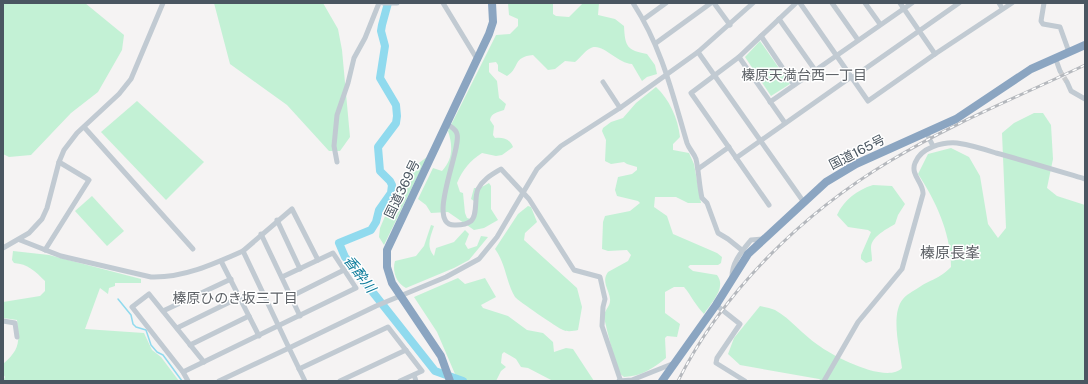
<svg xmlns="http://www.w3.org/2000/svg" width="1088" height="384" viewBox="0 0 1088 384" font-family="'Public Sans','Noto Sans JP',sans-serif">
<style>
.green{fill:#c3f1d5}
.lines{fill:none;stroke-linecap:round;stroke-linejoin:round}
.stream{stroke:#90daee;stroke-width:1.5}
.river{stroke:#90daee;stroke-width:8}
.minor-tunnel{stroke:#caccce;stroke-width:5;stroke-dasharray:5 2.5;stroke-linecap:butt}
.minor{stroke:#c1cad2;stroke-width:5}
.highway{stroke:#8ba5c1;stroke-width:8}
.rail-casing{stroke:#b5b8bd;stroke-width:3}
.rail{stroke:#fff;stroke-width:1.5;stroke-dasharray:4.5;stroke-linecap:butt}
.labels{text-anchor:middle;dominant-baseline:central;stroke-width:3;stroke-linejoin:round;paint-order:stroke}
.street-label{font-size:13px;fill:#4a5661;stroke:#fff}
.neighbourhood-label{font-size:14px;fill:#5f6368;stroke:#fff}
.water-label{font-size:14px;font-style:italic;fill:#0c7c9b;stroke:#fff}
.quarter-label{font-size:15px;fill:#5f6368;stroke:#fff}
</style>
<rect width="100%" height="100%" fill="#f5f3f3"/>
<!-- green -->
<g class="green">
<polygon points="3,3 85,3 124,35 122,50 98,92 71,113 31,155 9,157 3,154 4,111"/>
<polygon points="214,3 323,3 338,29 342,50 350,137 340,151 329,151 287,105 230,64"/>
<path d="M508,3H553V14L556,16L569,17L583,3H599L598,15L615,19L624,26C625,47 627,50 647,54L655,65L657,74L647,77L642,81L632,64C616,63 601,40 589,49C584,52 580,58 575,62L565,61L555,69L548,70L533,55C512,57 520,68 507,76L498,71V65L496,62L489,63V72L497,81L499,98L506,104L504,110C498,112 491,113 490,120L494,126L493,135L495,138C503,137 510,139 513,147L502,155L496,156L482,153C470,161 463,169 457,183L460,192L463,193L465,213L467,218L474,220L477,203L471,199L474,188H480L489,183L491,186V209L498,220L484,228L474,230L448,212L431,213L426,205L418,199L433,168L442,171C453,159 453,146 448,131L496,35L510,34L518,26V19L509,15Z"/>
<polygon points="760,41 790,84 771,96 745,57"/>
<path d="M656,87C669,99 678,118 680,137L673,144V150L689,153L694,164L701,203H688L676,197H655L654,207L667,216L673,234L717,253L722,257L721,263L718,265H690L688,267L693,271L717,275C727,288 711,303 704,314C695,305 691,295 684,287H674L665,292V313L680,324L677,337L667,336L665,338L666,358C652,369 642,376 624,377C622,375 620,374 619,373C617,369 604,320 604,316C605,309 611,306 610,299C609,289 601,282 608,272L628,261L631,255L627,250L608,251L602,249L603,222L605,216L630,211L640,203L638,201L617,196L615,190L618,177L632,174L637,170V167L627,164L624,162L611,164L605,161L606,140L602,131L603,128L611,122L623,118L636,103Z"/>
<polygon points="137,101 204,162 166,200 101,132"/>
<path d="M1034,113H1043L1051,125L1053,159L1047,188L1057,196L1085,205V381H822L819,379L740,365L728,354L734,338L760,306C765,307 771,308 775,310C791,319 803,335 818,345C834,357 887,384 902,368C900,351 890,314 903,299C906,295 913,291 918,288C931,279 938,280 951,267C951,234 936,201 918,174L928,154L951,148L969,157L980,176L988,224L998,238L1006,228L1002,133L1014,123Z"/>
<polygon points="427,157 384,245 379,237 380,228 395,193 415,166"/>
<path d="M873,185L892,186L905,204L898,215L895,224C887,229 872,236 871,247C871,251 872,256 872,261L866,263L861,259V255L871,232L868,230L848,227L837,215C844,200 857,190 873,185Z"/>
<polygon points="92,196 124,231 107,246 75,211"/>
<path d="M528,206L531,207L537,222L525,233L524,240L577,288L582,307L578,330C574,331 567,332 563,330C558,328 517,300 515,297C506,282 506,264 495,249L518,214Z"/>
<path d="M431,225L434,226C430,238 426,246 434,256L436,248L454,242L465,230L469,234L465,244L468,249L477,246L481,236L488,237L469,260L454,268L406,288C396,283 392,271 395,261L416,256L424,246Z"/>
<path d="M13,251L49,255L141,279V283H115V286L109,288L108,294L100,288L85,329L144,333L152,350L161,357L179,381H3L5,377L3,374V364C21,348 19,342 17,320L3,318V302L40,296L45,291V281C35,271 28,264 14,263L12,260Z"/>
<polygon points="458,278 465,284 485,278 496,297 481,305 483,308 508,316 527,330 543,333 553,342 554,352 566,348 573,349 594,381 553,381 528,368 521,367 516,359 504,352 502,354 501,363 506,367 501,371 496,381 458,381 437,332 414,297"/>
</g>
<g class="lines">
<!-- stream -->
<polyline class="stream" points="118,299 131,315 133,324 136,327 146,330 151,345 157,352 163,355 182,381"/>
<!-- river -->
<polyline class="river" points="388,3 382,25 381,31 385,46 380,78 396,105 397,116 396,123 378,147 380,171 390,181 392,185 391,193 379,210 376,222 371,230 339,243 345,257 435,371 463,381"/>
<!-- minor-tunnel -->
<polyline class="minor-tunnel" points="1060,71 1067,82"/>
<!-- minor -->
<g class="minor">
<polyline points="383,3 397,3"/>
<polyline points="443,3 477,59"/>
<path d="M633,3C662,48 672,92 687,143C689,149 694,153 696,159C699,172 699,185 702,198L707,203L718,233L728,239L743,251"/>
<polyline points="714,3 730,25"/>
<polyline points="800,3 868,101 935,54 1012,3"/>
<polyline points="832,3 858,40"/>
<polyline points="865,3 880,24"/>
<polyline points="900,3 935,54"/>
<polyline points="999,3 1002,8"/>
<polyline points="1044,3 1041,21 1043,24 1060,27 1069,52"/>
<polyline points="644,19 666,3"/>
<polyline points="779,19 815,70"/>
<polyline points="761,36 794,85"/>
<polyline points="656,43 711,3"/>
<polyline points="698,52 803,201"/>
<polyline points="739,57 785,123"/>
<polyline points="1055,57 1060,71"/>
<polyline points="852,78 959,3"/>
<polyline points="603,82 620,108"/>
<polyline points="1067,82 1071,91 1085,99"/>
<polyline points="770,102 912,3"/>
<path d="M447,124C451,127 456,129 457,134C462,149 424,228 456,225C461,225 467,224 471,221C478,215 474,197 478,189C483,179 493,174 501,169L529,199L574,270L600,277L605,299L603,307L602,326L620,379"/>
<polyline points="84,127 193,249"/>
<polyline points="926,132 933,146"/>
<polyline points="736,158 851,77"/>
<polyline points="337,162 334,146 337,115 348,83 354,58 365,38 379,3"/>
<polyline points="698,169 729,147"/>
<polyline points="769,205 691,93 739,57 796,3"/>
<polyline points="277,220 300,269"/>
<polyline points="261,234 300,316"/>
<path d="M20,240L61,256L151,277C183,278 214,264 243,251L289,348L376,306L446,277L479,259L497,237L537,169L561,146L620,108L698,52L753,3"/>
<polyline points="3,248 29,233 42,219 47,208 59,162 64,150 77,133 119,94 131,79 163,3"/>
<polyline points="45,250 89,180 59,162"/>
<polyline points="243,251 292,209 318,260"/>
<polyline points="221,261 259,336"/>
<path d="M732,279C731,263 742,251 751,240L763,239"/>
<polyline points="290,297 344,270"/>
<polyline points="716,305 740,324 717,358 716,363 745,381"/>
<polyline points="163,311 231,279"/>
<polyline points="3,321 15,323 17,337"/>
<polyline points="177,328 240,297"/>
<polyline points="190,345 249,316"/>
<polyline points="299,369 388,327 422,371 400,381"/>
<polyline points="183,372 356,288 333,253 282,277"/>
<polyline points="414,375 416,381"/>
<polyline points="188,381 183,372 132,307 149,294 204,362"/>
<polyline points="219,381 289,348 305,381"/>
<polyline points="340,381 406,350"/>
<polyline points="619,381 632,380 672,364"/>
<path d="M824,381L858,322L902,269L923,194C924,183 910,175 915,163C921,147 943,142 957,143C970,145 984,149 996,153C1026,161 1055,170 1085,179"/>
</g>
<!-- highway -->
<g class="highway">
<polyline points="450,381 441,356 392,283 387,267 387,250 489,34 493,22 492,3"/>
<polyline points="662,381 716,305 748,254 826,182 856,164 956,119 1031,69 1085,45"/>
</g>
<defs>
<path id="rail" d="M678,381C724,290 803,213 890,161C951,124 1020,96 1085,65"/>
</defs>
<!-- rail casing -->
<use href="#rail" class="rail-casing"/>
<!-- rail -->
<use href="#rail" class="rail"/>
</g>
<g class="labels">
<!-- street labels -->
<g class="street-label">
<text transform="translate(857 152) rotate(-27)">国道165号</text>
<text transform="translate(402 189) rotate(-64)">国道369号</text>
</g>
<!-- neighbourhood labels -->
<g class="neighbourhood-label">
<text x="804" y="75">榛原天満台西一丁目</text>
<text x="235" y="298">榛原ひのき坂三丁目</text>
</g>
<!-- water labels -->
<g class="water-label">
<text transform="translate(360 274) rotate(53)">香酔川</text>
</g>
<!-- quarter labels -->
<g class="quarter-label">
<text x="950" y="252">榛原長峯</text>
</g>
</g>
<!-- border -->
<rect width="1088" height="384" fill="none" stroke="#4a5661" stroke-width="8"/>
</svg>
